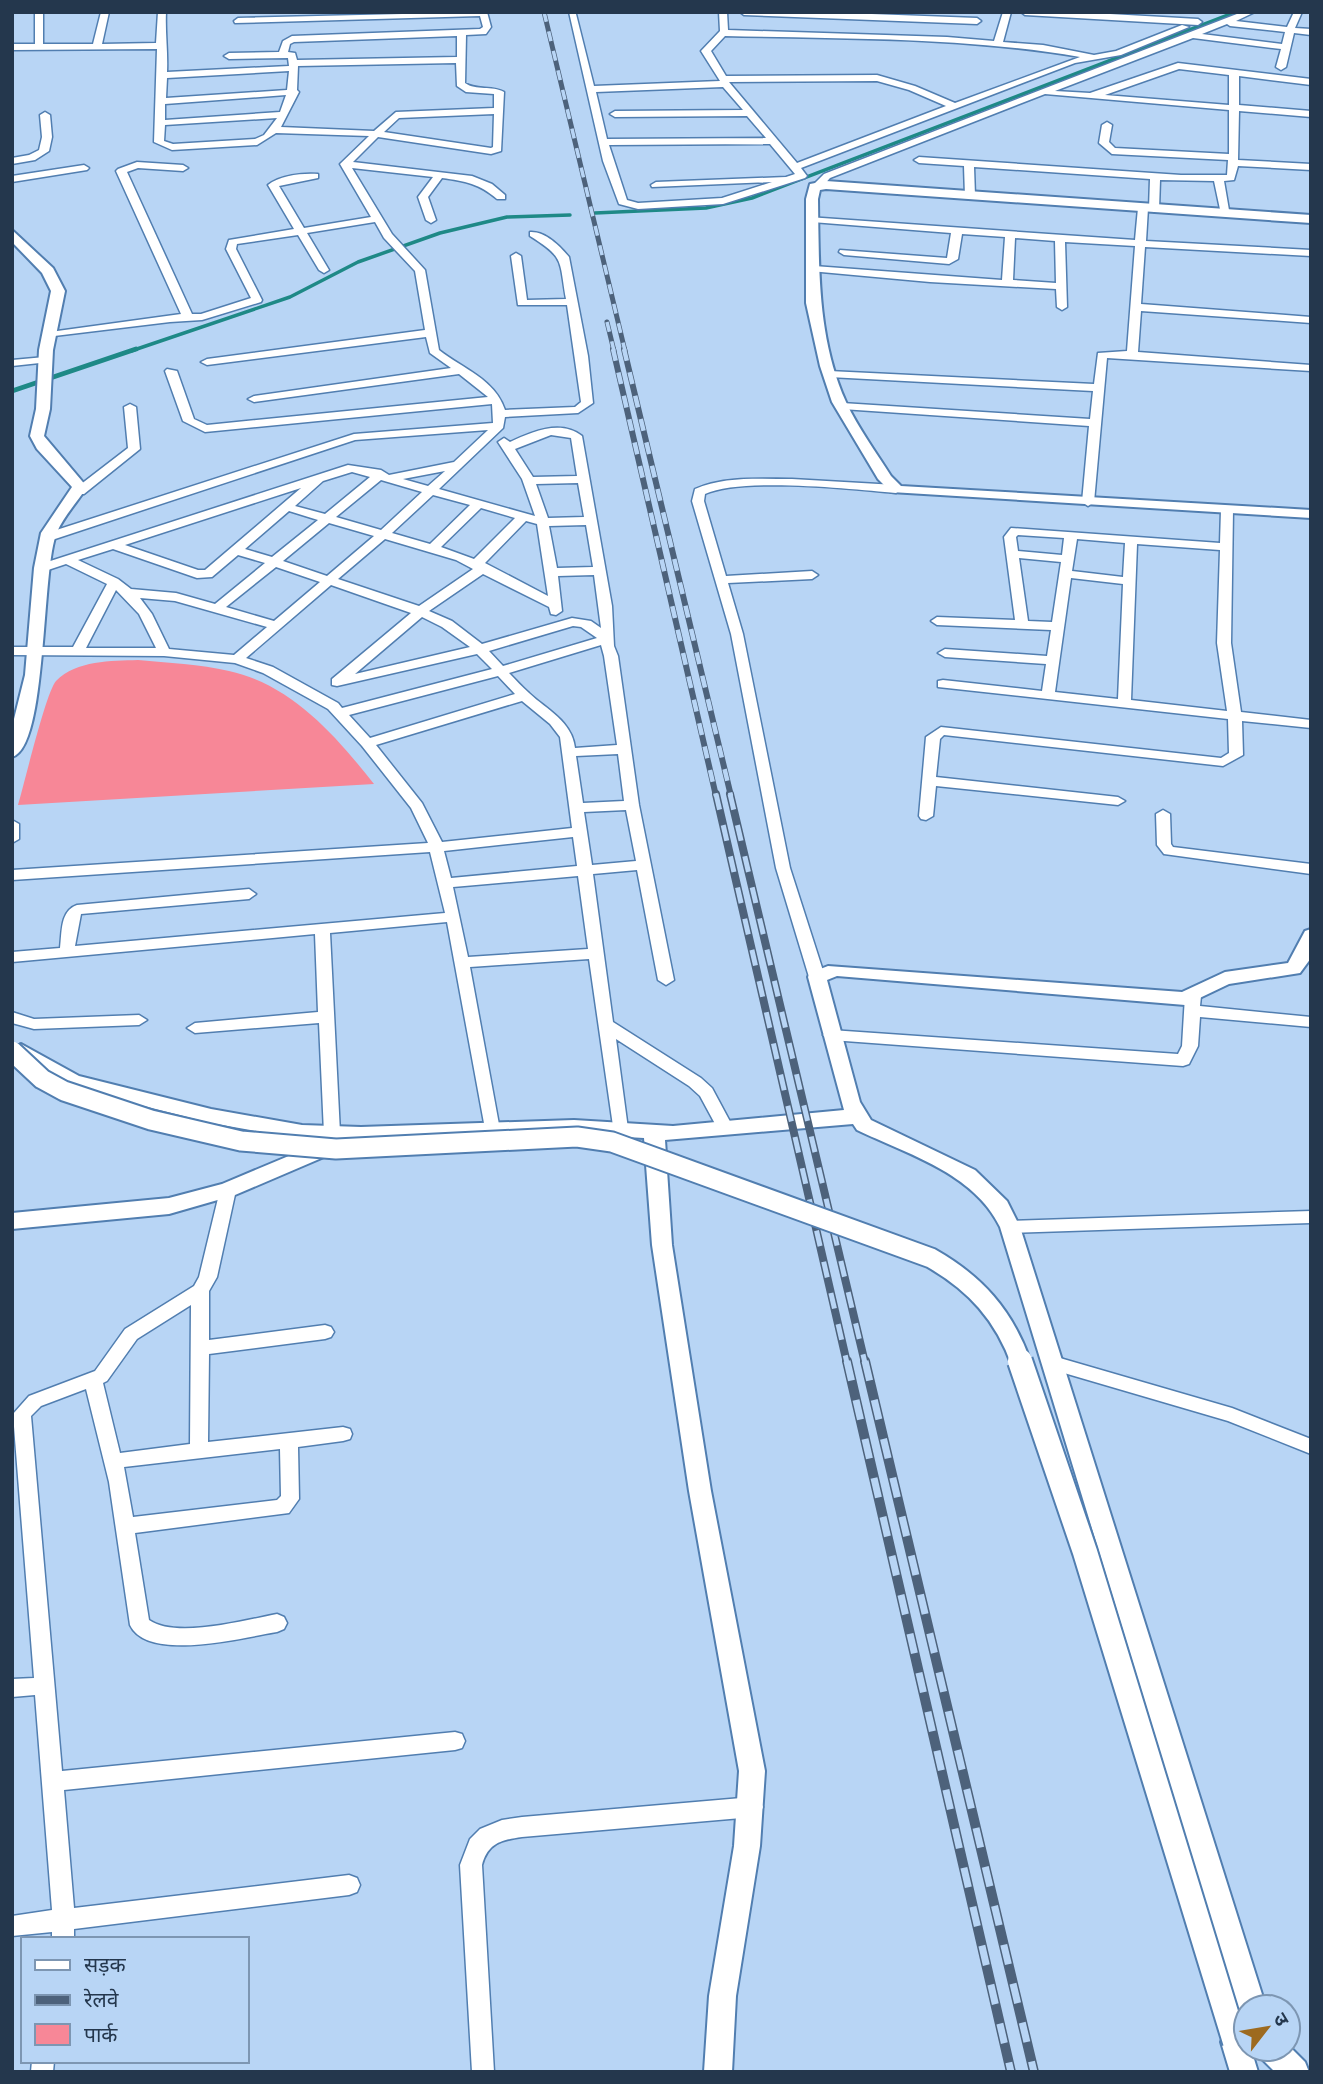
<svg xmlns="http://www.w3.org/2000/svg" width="1323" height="2084" viewBox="0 0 1323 2084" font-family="Raleway,'Noto Sans Devanagari',sans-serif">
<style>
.green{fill:#f78797}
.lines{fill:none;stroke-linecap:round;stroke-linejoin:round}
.stream-far1{stroke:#1e8986;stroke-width:3.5}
.stream{stroke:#1e8986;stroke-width:5}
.minor-casing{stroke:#517eb0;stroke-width:3}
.tertiary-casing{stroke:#517eb0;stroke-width:4}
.minor{fill:#fff;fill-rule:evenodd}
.tertiary{fill:#fff;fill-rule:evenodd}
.rail-far3-casing{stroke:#4d627b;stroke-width:5}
.rail-far2-casing{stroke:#4d627b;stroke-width:6}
.rail-far1-casing{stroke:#4d627b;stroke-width:8}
.rail-casing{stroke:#4d627b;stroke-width:10}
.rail-far3{stroke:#b8d5f5;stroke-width:3.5;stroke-dasharray:10;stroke-linecap:butt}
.rail-far2{stroke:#b8d5f5;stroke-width:4.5;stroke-dasharray:12;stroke-linecap:butt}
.rail-far1{stroke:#b8d5f5;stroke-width:5;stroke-dasharray:16;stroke-linecap:butt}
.rail{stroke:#b8d5f5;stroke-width:7;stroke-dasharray:20;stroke-linecap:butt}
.tertiary-bridge-far1-casing{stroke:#517eb0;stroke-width:23;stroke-linecap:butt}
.tertiary-bridge-casing{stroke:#517eb0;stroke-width:28;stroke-linecap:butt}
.tertiary-bridge-far1{stroke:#fff;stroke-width:19}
.tertiary-bridge{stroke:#fff;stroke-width:24}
</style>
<rect width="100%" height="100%" fill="#b8d5f5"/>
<!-- green -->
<path class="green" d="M138,660C168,663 200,664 229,671C292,685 336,736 374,784L18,805C24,785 46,692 56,681C77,660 111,661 138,660Z"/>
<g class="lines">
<!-- stream-far1 -->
<g class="stream-far1">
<polyline points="595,213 706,208 752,198 1236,12"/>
<polyline points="131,351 290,297 358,262 440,233 507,217 570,215"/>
</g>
<!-- stream -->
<polyline class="stream" points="12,391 136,349"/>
<defs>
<g id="minor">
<path d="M35,12H43V44H93L101,12H109L102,44L156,43L158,12H166C165,33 168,52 167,72L289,66L288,58L229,59L224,56L229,53L279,52L283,41L292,36L480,29L483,27L480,16L235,23L234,21L238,18L487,12L491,27L486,34L466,35L465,83C476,91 492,85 504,92L501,151L491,154L378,137L353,162L472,176L492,184L505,195V199H497C480,184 465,181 442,178L428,197L436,220L431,223L426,220L418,197L433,177L352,168L392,234L425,270L439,350C463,369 495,379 505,410L575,407L581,402L567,305H518L511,256L516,253L521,256L527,300L566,299C559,260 565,258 530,236V232C545,231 560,246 569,257L588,356L593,403L578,413L505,417L503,428L439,489L535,516L522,479L498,442L504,438L510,442C531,432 561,419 582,436L612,606L614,646L618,656L639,805L674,980L666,985L658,980L637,870L593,874L613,1022L701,1078L712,1088L734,1129L732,1133H720L700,1096L689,1086L616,1039L628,1129L626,1133H614L589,959L470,967L500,1130L498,1134H486L447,922L330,933L340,1133L338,1137H326L324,1133L319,1023L195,1033L187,1028L195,1023L318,1012L315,934L12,962V952L60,948C62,932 60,911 77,905L249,889L256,894L249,899L81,914L75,946L445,913L430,852L12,880V870L428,843L411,808L362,746L328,709L263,673L235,663L164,656L12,655V647H73L107,584L66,564L42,572L36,568L38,565L348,465L381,470L389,475L454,462L488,430L355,440L52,540H44V534L354,434L493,423L492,404L205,432L183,421L165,371L167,369L177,371L194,419L207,425L488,397L459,374L254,402L248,399L254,396L451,368L430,353L426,337L207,365L201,362L207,359L425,330L415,271L384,238L375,222L307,233L329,270L324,273L319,270L298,235L237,244L236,249L262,300L261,302L202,320L170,322L46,337V333L50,332L181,314L116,171L118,169L137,162L183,165L188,168L183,171L138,168L127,172L192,314H201L251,298L226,249L229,240L294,229L268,185C280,175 303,173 318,174V178L279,186L304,228L371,217L340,164L369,136L276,133L257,145L172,150L154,142L157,49L12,50V44H35ZM457,36V57L297,60L295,53L288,52L290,44L294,42ZM456,63L457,86L466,92L494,94V108L396,112L374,131L281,127L299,92L297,90L298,66ZM289,71L287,90L166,98L167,78ZM286,95L280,112L165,120V104ZM494,114L493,147L491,148L384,132L399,118ZM277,118L264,135L255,139L173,144L164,141L165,125ZM551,435L571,438L577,476L533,477L515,449ZM445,471L428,486L403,479ZM352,472L370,477L325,514L295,506L323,481ZM381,480L422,492L381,530L336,517ZM578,483L584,517L548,518L536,484ZM301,488L205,570H198L125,545ZM433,495L470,505L430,544L392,533ZM481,508L515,518L474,559L441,547ZM289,511L318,520L272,557L245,549ZM526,521L537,524L548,596L485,563ZM329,523L374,536L327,576L283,561ZM586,525L593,567L557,568L549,526ZM385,539L456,560L473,569L419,606L338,579ZM113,549L197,578L212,577L238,555L265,563L215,604L176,593L131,589L118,579L78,560ZM276,567L320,582L274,621L226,607ZM483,574L549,607L551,614L556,615L562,611L558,576L594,575L601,628L591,621L572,618L482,644L452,621L429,611ZM331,585L411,613L332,679V685L337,686L477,654L492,669L342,708L338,703L273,667L246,658ZM116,590L139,614L156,648H86ZM140,598L175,601L267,627L234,655L169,649L152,614ZM422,617L442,627L470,647L355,674ZM573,626L581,627L597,638L503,666L489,651ZM601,645L604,656L617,745L575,748C572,721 547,710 529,693C522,687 516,680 509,673ZM498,676L515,694L370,738L349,715ZM522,701L550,724L560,737L572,828L442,842L422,803L376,745ZM618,754L624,801L583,803L576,756ZM626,810L636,861L592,865L584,812ZM573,837L577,866L451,878L444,851ZM578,876L588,949L468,957L453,887Z"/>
<path d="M569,12L576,14L594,86L720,81L701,51L720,31L719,12H727L728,30L947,37L994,41L1003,12H1011L1003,42L1043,45L1094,55L1116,51L1182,25L1189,27L1121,55L1075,63L801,168L807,176L805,178L723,204L638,209L619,204L603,161ZM725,36C843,39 963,37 1080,57L955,103L915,86L877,75L726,76L711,51ZM877,81L909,90L946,106L797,163L729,82ZM723,87L743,110L615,111L610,114L615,117L747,116L766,138L607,139L596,92ZM770,144L795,174L786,177L656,182L651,185L652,187L772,182L722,198L638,203L627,200L609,145Z"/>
<polygon points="740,12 819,12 977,18 981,21 977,24 744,15"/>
<polygon points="1021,12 1075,12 1198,19 1202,22 1198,25 1025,15"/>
<path d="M1242,12H1255L1236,21L1287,27L1294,12H1302L1295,28L1311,29V35L1294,33L1286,67L1281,70L1276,67L1281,49L1193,38L1055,91L1090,93L1178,63L1311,79V85L1239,76V105L1311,111V117L1239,111L1238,160L1311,164V170L1238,166L1234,180L1224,181L1230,216L1221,214L1214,181L1160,180L1159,209L1154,212L1149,209L1150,179L974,167L975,196L970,199L965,196L964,166L919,163L914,160L919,157L1181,175H1227L1228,160L1112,154L1099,143L1102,125L1107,122L1112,125L1109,142L1115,148L1229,154V110L1045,94L830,178L821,188L812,186L824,174ZM1227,24L1230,26L1285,32L1282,44L1202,34ZM1179,69L1229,75V105L1105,95Z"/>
<polygon points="45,112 50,115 52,137 49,151 35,160 12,164 12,158 29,155 39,150 42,137 40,115"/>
<polygon points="84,165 89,168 87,170 12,182 12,176"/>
<path d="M1143,205L1148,208L1146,241L1311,250V256L1145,247L1141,304L1311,317V323L1141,311L1138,352L1311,365V371L1107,358L1094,502L1088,506L1082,502L1089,426L842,409L836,406L842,403L1090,419L1093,391L829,377L823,374L829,371L1094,384L1098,353L1127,351L1135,246L1065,242L1067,307L1062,310L1057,307L1056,289L930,282L810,271L809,269L814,266L1002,280L1005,237L962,234L958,259L949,264L844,255L839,252L840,250L947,258L951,233L812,222L808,221V217L1135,240L1138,208ZM1015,238L1055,241L1056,283L1013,280Z"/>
<polygon points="45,357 51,360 49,362 12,366 12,360"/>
<polygon points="130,404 136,407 140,449 84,494 76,494 76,488 128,448 124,407"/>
<path d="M792,479L896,485L902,489L896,493C852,489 742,477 705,494L704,501L726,576L812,571L818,575L812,579L728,583L743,634L790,868L825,977L817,982L809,977L776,868L731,634L692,501L695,489C724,476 760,479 792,479Z"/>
<path d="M1227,506L1233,510L1231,643L1241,712L1311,720V728L1242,721L1243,755L1223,766L944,735L940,739L936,777L1118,797L1125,801L1118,805L936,786L933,816L926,820L921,819L919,816L926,737L941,727L1221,758L1229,753L1228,719L938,687V681L943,680L1042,691L1046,664L945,657L938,653L945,649L1047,656L1051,630L937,625L931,621L937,617L1015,620L1004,537L1011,528L1220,543L1221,510ZM1018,535L1064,538L1062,555L1018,551L1016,537ZM1077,539L1125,543L1123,577L1072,571ZM1137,544L1220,550L1217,643L1227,711L1131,700ZM1019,558L1061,562L1052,622L1028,621ZM1071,578L1123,584L1118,699L1055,692Z"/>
<polygon points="1163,810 1170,814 1171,844 1173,847 1311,864 1311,874 1164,854 1157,845 1156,814"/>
<polygon points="12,820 19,824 19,839 12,843"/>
<polygon points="1193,991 1201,996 1200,1006 1311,1017 1311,1027 1200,1017 1198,1046 1189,1064 1183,1066 831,1040 823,1035 831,1030 1178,1054 1182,1046 1185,996"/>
<polygon points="12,1012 34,1019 139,1015 147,1020 139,1025 34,1029 12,1023"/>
<path d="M228,1184L234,1186L236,1190L217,1277L209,1291V1340L325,1325L331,1327L334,1332L331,1337L325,1339L209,1354L208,1442L343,1427L350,1429L352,1434L350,1439L343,1441L298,1447L299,1499L289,1513L135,1533L149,1620C176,1639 245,1620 277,1614L284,1617L287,1623L284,1629L277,1632C245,1637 148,1663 130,1625L109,1482L86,1389L41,1406L31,1416L62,1771L455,1732L462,1734L465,1741L462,1748L455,1750L64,1790L74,1908L349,1875L357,1878L360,1885L357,1892L349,1895L74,1929V1939H52V1932L12,1936V1916L52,1910L35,1695L12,1697V1679L34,1678L13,1414L29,1396L95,1371L125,1329L194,1286L199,1277L220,1190L222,1186ZM191,1305L190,1444L120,1453L103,1383L107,1381L137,1339ZM280,1449L281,1496L277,1500L133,1517L124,1467Z"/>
<polygon points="1311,1211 1311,1223 1010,1233 1004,1232 1001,1227 1004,1222 1010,1221"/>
<polygon points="1053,1356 1232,1408 1311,1439 1311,1454 1228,1421 1047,1368 1044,1363 1047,1358"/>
<path d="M753,1797L760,1800L763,1807L760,1814L753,1817L522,1837C501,1840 488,1843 482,1865L494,2072H472L460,1865L470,1839L480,1829L502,1820L522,1817Z"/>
<polygon points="32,2061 54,2061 53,2072 31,2072"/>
</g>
<g id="tertiary">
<path d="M826,181L1311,215V223L826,189L820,190L818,199C819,267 817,338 846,402C858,428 876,452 891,476L901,486L1311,510V518L891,492L878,479L832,402L820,366L806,303V199L810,184Z"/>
<path d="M12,230L53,268L65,291L53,350L50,409L44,436L87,487C78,501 64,516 57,532C41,567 48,748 12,757V727L25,675L34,568L41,533L72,487L37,449L30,436L36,409L39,350L51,291L42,273L12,242Z"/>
<path d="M1311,929V958L1300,973L1229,984L1185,1005L837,976L827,980L860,1102L871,1120L975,1170L1007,1201L1020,1227L1266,2007H1246V2018L1238,2007L1000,1227C974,1173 907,1154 857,1130L853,1124L665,1140L672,1245L711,1491L765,1771L760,1846L736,1996L732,2072H704L709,1996L734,1846L739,1771L689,1491L652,1245L644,1138L574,1134L337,1140L341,1146L338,1151L235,1195L169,1214L12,1229V1213L169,1198L222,1184L327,1140L302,1139L211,1123L73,1088L14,1056L12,1049L21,1044L79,1076L211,1109L302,1125L361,1127L574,1120L673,1126L844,1110L808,977L810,973L828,966L1182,992L1225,972L1288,963L1305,931Z"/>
<polygon points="1235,2028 1245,2032 1246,2049 1251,2049 1258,2072 1230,2072 1221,2042 1225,2032"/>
<polygon points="1288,2045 1305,2062 1309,2072 1275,2072 1262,2059 1258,2049 1288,2049"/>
</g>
</defs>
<!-- minor casing -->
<use href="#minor" class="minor-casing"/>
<!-- tertiary casing -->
<use href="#tertiary" class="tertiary-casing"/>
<!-- minor -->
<use href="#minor" class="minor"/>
<!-- tertiary -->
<use href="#tertiary" class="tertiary"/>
<defs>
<g id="rail-far3">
<polyline points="544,12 625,351"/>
<polyline points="607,322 614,351"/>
</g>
<g id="rail-far2">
<polyline points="613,349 716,796"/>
<polyline points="624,349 731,796"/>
</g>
<g id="rail-far1">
<polyline points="716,794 847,1363"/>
<polyline points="730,794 865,1363"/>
</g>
<g id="rail">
<polyline points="847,1361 1011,2072"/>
<polyline points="865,1361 1034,2072"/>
</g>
</defs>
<!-- rail-far3 casing -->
<use href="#rail-far3" class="rail-far3-casing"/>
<!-- rail-far2 casing -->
<use href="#rail-far2" class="rail-far2-casing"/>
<!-- rail-far1 casing -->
<use href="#rail-far1" class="rail-far1-casing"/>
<!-- rail casing -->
<use href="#rail" class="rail-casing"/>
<!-- rail-far3 -->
<use href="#rail-far3" class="rail-far3"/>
<!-- rail-far2 -->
<use href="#rail-far2" class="rail-far2"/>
<!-- rail-far1 -->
<use href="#rail-far1" class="rail-far1"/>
<!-- rail -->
<use href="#rail" class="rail"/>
<defs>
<path id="tertiary-bridge-far1" d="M12,1051L42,1079L64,1091L151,1120L241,1141L336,1149L577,1137L612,1142L931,1258C975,1283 1004,1315 1021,1363"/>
<polyline id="tertiary-bridge" points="1020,1361 1085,1552 1235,2042"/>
</defs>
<!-- tertiary-bridge-far1 casing -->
<use href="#tertiary-bridge-far1" class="tertiary-bridge-far1-casing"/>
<!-- tertiary-bridge casing -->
<use href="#tertiary-bridge" class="tertiary-bridge-casing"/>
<!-- tertiary-bridge-far1 -->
<use href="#tertiary-bridge-far1" class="tertiary-bridge-far1"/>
<!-- tertiary-bridge -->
<use href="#tertiary-bridge" class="tertiary-bridge"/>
</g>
<!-- border -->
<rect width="1323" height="2084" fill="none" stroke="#24374d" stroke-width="28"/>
<!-- legend -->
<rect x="21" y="1937" width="228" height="126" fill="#b8d5f5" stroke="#7d96b2" stroke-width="2"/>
<rect x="35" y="1960" width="35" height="10" fill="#ffffff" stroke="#7d96b2" stroke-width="2"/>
<text x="84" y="1972" font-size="21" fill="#24374d">सड़क</text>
<rect x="35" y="1995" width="35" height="10" fill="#4d627b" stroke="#7d96b2" stroke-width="2"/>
<text x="84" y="2007" font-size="21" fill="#24374d">रेलवे</text>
<rect x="35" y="2024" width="35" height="21" fill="#f78797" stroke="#7d96b2" stroke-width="2"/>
<text x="84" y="2042" font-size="21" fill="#24374d">पार्क</text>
<!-- north arrow -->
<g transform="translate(1267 2028) rotate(59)"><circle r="33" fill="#b8d5f5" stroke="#7d96b2" stroke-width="2"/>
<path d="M0-5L12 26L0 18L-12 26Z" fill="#9d6a1f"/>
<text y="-10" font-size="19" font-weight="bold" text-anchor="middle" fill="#24374d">उ</text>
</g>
</svg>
